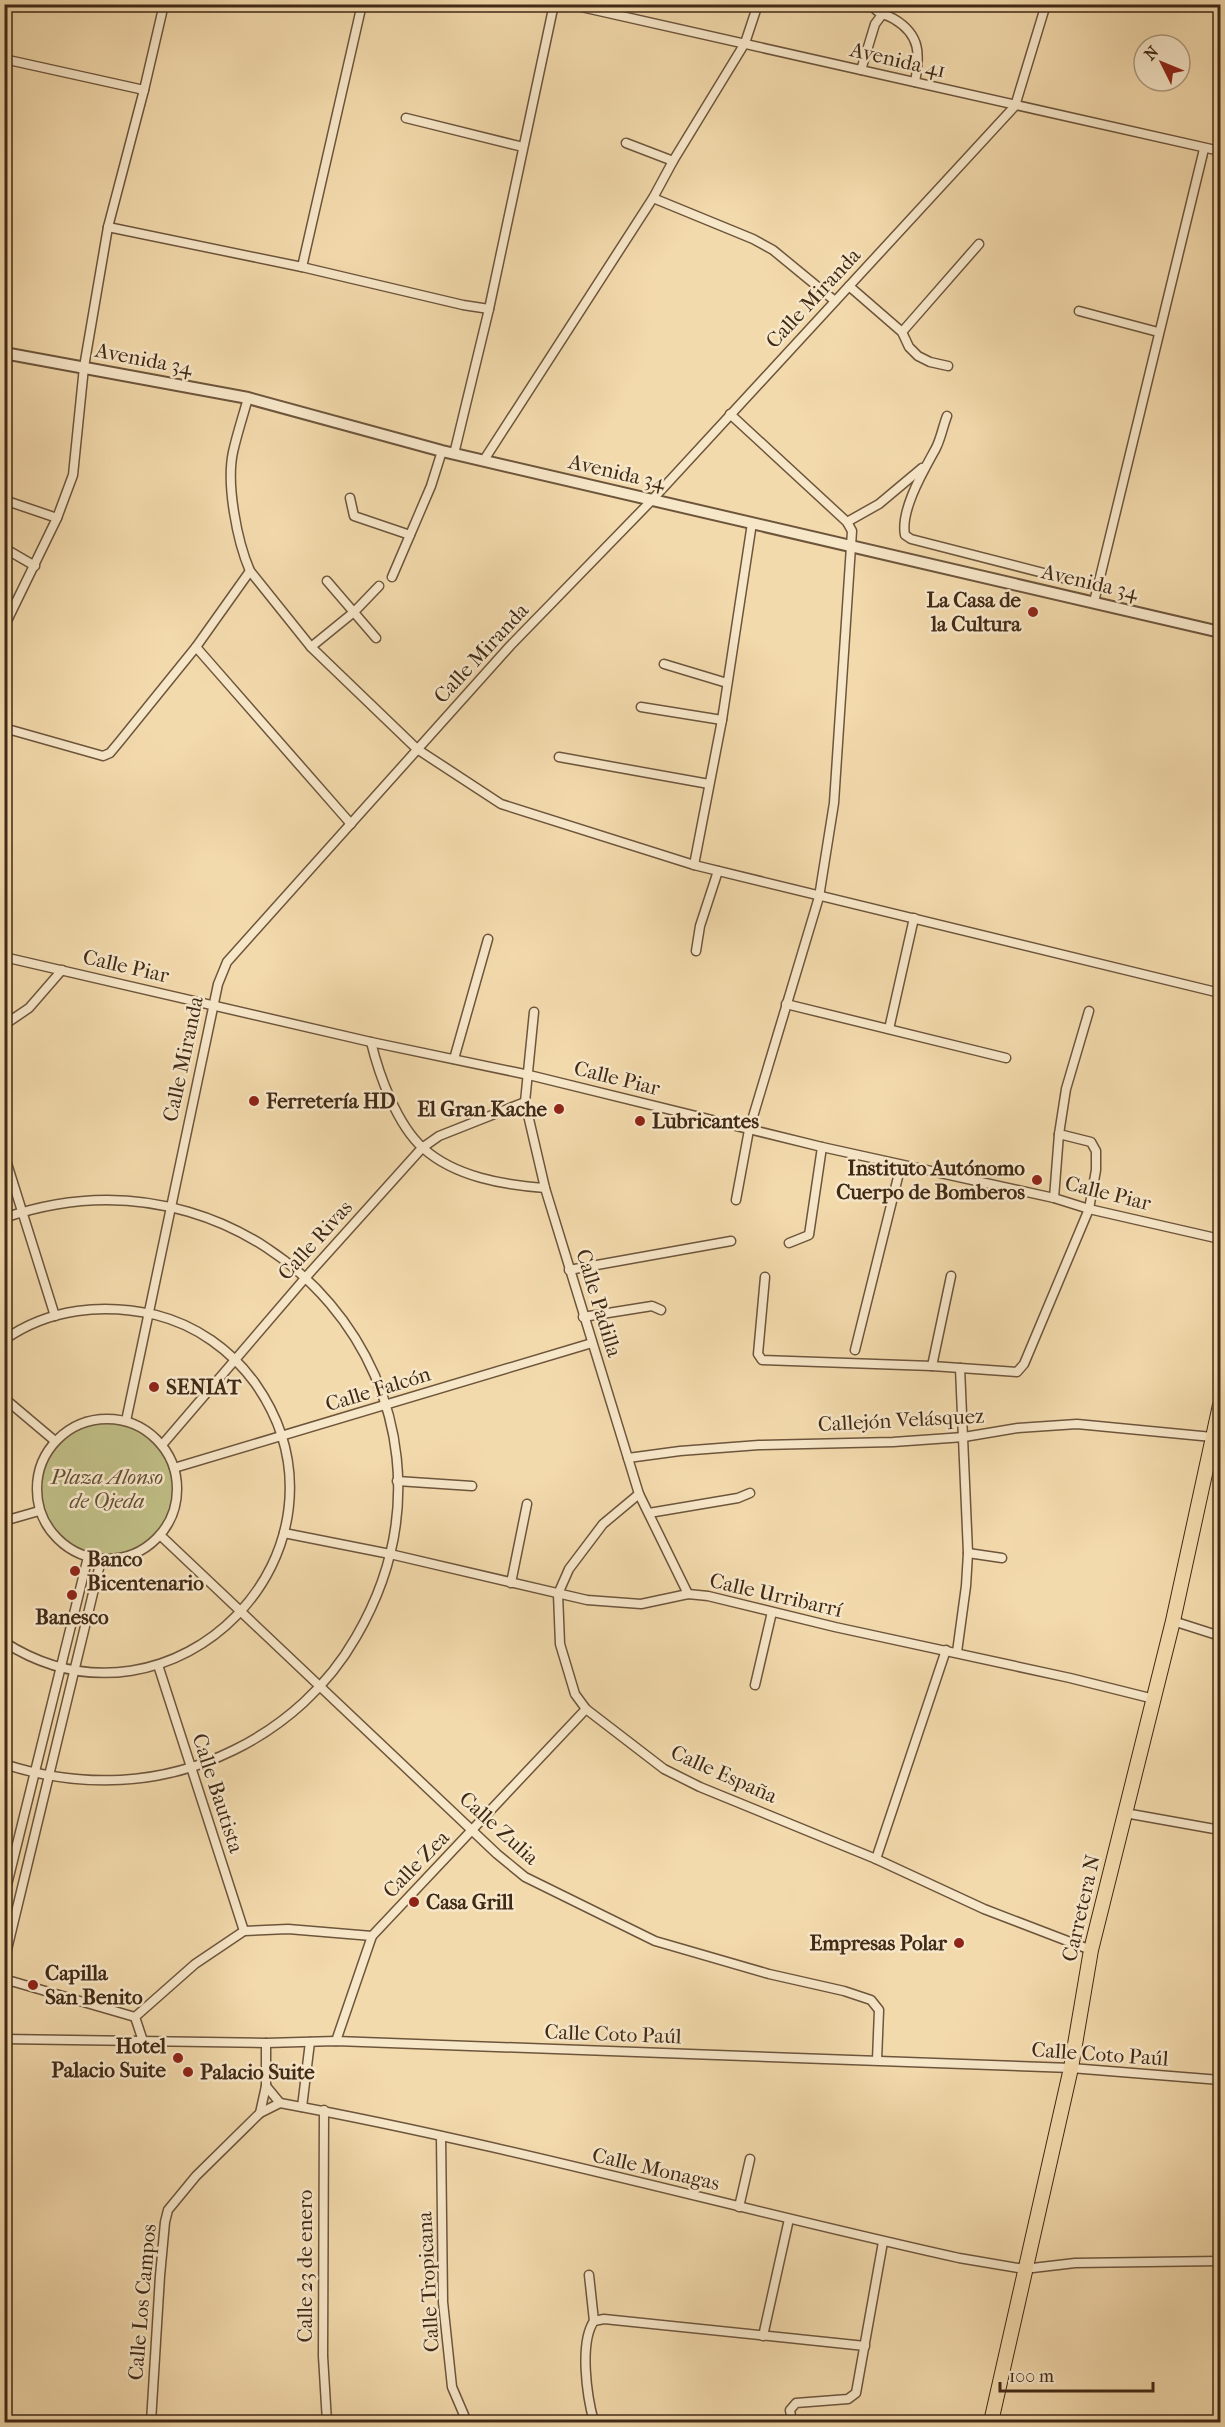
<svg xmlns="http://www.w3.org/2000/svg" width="1225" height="2427" viewBox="0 0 1225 2427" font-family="'IM FELL French Canon',serif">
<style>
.green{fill:#c0be86;stroke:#80744e;stroke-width:1.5}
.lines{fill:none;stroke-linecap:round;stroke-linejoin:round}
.minor-casing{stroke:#6d553c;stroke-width:11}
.tertiary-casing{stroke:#6d553c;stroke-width:14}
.primary-casing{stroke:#402916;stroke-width:16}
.minor{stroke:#f7e7c9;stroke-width:8}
.tertiary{stroke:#f7e7c9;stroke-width:10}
.primary{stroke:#f3daac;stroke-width:14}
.poi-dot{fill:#8f2418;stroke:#f7e7c9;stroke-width:2}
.labels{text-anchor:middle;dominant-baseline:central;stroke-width:5;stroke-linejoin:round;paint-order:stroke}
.street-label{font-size:21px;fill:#402916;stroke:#f7e7c9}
.poi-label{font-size:21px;font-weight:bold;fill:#402916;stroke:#f7e7c9;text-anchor:start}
.park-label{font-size:21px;font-style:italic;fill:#604e32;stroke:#f7e7c9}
</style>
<rect width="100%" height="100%" fill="#f3daac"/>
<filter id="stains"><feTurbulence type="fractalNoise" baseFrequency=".00333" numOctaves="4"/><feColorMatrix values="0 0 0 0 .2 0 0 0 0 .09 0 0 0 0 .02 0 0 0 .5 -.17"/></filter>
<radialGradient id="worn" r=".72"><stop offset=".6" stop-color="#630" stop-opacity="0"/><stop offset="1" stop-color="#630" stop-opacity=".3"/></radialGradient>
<!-- green -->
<circle class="green" cx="107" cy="1489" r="70"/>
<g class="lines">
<defs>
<g id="minor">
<polyline points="568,4 1220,151"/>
<path d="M870,4C882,17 882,12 894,19C921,35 920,55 915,82"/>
<polyline points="4,59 144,90 164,4"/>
<polyline points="861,70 875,24 881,16"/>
<polyline points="406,118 523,147"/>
<polyline points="626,143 673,161"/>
<polyline points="653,198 753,239 773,250 835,301"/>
<polyline points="108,227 302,267 463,305 489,309 554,4"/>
<polyline points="302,267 362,4"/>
<polyline points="849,286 902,332 909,347 918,356 930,362 948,366"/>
<polyline points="1079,311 1158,332"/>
<polyline points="902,332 979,244"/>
<polyline points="730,414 847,522 852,531 834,803 819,897 749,1130 736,1200"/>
<path d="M947,416C943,426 941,438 936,448C924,470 900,510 905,535L911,539L1098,587"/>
<polyline points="454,454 489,309"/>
<polyline points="484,460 653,198 673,161 745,43 758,4"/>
<polyline points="350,498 354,516 410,535"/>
<polyline points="4,500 57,518"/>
<polyline points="847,522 879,504 922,468"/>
<polyline points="4,548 35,566"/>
<polyline points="250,571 311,647 417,749 501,804 694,865 1220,993"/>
<polyline points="392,577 431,486 442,451"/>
<polyline points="327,581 376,638"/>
<polyline points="1094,602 1204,149"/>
<polyline points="4,627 57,518 73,475 84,367 108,227 144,90"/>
<polyline points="196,647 351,824"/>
<polyline points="311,647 354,612 379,586"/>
<polyline points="664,664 727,683"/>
<polyline points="641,707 722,720"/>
<path d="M4,728L103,756L110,753L120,741L196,647L250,571C237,541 226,484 233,452C237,434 243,416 248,398"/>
<polyline points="559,757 709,784"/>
<polyline points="694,865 722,720 752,523"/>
<polyline points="696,951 700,926 718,871"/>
<polyline points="4,957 371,1042 529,1075 822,1147 1054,1198 1089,1209 1220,1239"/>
<polyline points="786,1004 1006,1058"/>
<polyline points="534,1012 525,1102 545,1188 639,1494 688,1594"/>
<polyline points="4,1025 29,1008 62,970"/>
<polyline points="889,1029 914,918"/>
<path d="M371,1042C379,1075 397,1125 423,1148C455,1177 504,1185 545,1188"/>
<polyline points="454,1059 488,939"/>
<polyline points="1059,1134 1066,1089 1089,1011"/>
<polyline points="4,1154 55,1316"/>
<path d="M4,1218C264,1128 496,1397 356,1637C328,1686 285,1725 234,1750C162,1786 81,1789 4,1764"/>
<polyline points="789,1243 809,1235 822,1147"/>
<polyline points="569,1270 731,1241"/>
<polyline points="765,1277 758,1354 762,1360 932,1366 1017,1372 1024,1364 1089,1209 1096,1170 1096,1151 1091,1142 1059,1134 1054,1198"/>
<polyline points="583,1317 652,1306 661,1310"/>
<path d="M4,1340C49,1308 104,1303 156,1315C196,1325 231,1350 255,1383C371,1548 174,1751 4,1642"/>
<polyline points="855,1350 901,1165"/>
<polyline points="932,1366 951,1276"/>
<polyline points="4,1398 55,1441"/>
<circle cx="107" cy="1489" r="70"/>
<polyline points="126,1421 218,984 227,962 510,646 651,501 1015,106 1046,4"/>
<polyline points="162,1445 306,1277 422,1148 439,1136 525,1102"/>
<polyline points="628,1458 680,1451 759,1445 893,1442 964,1437 1018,1428 1077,1424 1212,1437"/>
<polyline points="174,1468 592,1343"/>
<polyline points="397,1481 472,1486"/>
<polyline points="639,1494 603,1524 569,1569 558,1594 560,1644 575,1694 586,1709 664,1769 700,1787 876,1859 984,1909 1091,1950"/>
<polyline points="649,1513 738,1498 750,1493"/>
<polyline points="4,1521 39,1511"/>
<polyline points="284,1533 390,1554 587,1600 641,1604 688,1594 708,1596 835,1627 1070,1678 1154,1699"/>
<polyline points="160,1535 497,1854 525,1877 655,1941 769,1974 844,1991 871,2000 879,2010 877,2060"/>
<polyline points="968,1553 1002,1558"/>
<polyline points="511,1583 527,1504"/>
<polyline points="1173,1621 1220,1636"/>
<polyline points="957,1652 966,1586 968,1553 960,1368"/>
<polyline points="158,1665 244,1931"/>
<polyline points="755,1685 772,1612"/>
<polyline points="1125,1813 1220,1830"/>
<polyline points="876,1859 946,1650"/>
<polyline points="4,1897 88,1557"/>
<polyline points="4,1962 101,1560"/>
<polyline points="4,1979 135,2017 195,1964 244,1931 288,1929 372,1936"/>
<polyline points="135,2017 143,2041"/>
<polyline points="4,2039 266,2043 336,2041 1071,2068 1220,2080"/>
<polyline points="336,2041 372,1936 586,1709"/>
<path d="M280,2103C508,2145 733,2208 959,2258L1024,2269L1075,2263L1220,2261"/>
<polyline points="302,2107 310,2042"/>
<polyline points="324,2110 323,2356 327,2422"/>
<polyline points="260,2113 280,2103 266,2086"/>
<polyline points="441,2136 443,2302 452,2387 467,2422"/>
<polyline points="739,2207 750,2159"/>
<polyline points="589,2275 594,2321"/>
<polyline points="763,2336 789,2219"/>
<polyline points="151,2422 160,2276 165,2222 168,2210 196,2176 260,2113 266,2086 266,2043"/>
<path d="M594,2422C587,2397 579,2343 594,2321L604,2319L865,2346"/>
<polyline points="792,2422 790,2410 796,2403 848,2399 856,2393 883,2242"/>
</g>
<polyline id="tertiary" points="4,353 248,398 442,451 1220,632"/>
<polyline id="primary" points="991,2422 1071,2068 1091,1950 1173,1621 1220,1405"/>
</defs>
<!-- minor casing -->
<use href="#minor" class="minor-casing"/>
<!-- tertiary casing -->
<use href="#tertiary" class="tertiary-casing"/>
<!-- primary casing -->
<use href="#primary" class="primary-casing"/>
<!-- minor -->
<use href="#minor" class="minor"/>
<!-- tertiary -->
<use href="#tertiary" class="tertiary"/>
<!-- primary -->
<use href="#primary" class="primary"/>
</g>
<!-- markers -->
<g class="poi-dot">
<circle cx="1033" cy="612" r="6"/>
<circle cx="254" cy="1101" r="6"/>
<circle cx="559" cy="1109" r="6"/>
<circle cx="640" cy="1121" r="6"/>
<circle cx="1037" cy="1180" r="6"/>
<circle cx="154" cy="1387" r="6"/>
<circle cx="75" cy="1571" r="6"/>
<circle cx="72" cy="1595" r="6"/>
<circle cx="414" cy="1902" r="6"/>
<circle cx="959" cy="1943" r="6"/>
<circle cx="33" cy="1985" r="6"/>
<circle cx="178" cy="2058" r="6"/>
<circle cx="188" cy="2072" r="6"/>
</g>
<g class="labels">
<!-- street labels -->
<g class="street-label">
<text transform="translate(898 60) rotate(13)">Avenida 41</text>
<text transform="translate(813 298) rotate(-47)">Calle Miranda</text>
<text transform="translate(144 359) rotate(11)">Avenida 34</text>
<text transform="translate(617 472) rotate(13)">Avenida 34</text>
<text transform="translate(1090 582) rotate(13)">Avenida 34</text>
<text transform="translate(481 653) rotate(-47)">Calle Miranda</text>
<text transform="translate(126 966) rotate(13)">Calle Piar</text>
<text transform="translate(183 1059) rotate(-78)">Calle Miranda</text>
<text transform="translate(617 1078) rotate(14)">Calle Piar</text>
<text transform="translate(1108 1193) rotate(14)">Calle Piar</text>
<text transform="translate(315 1240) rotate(-48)">Calle Rivas</text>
<text transform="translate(599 1303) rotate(73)">Calle Padilla</text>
<text transform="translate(378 1389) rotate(-17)">Calle Falcón</text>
<text transform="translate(901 1420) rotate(-3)">Callejón Velásquez</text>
<text transform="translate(776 1595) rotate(13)">Calle Urribarrí</text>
<text transform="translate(724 1774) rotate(24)">Calle España</text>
<text transform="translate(218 1793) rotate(72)">Calle Bautista</text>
<text transform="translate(499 1828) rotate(42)">Calle Zulia</text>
<text transform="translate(416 1864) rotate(-46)">Calle Zea</text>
<text transform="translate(1081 1908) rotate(-77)">Carretera N</text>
<text transform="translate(613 2034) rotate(2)">Calle Coto Paúl</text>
<text transform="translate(1100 2054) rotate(4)">Calle Coto Paúl</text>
<text transform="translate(656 2169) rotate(13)">Calle Monagas</text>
<text transform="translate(305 2266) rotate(-90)">Calle 23 de enero</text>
<text transform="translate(428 2282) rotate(-93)">Calle Tropicana</text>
<text transform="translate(142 2302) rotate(-85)">Calle Los Campos</text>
</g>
<!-- poi labels -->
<g class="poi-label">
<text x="1021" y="600" text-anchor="end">La Casa de<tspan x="1021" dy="24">la Cultura</tspan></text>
<text x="266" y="1101">Ferretería HD</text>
<text x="547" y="1109" text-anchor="end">El Gran Kache</text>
<text x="652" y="1121">Lubricantes</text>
<text x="1025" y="1168" text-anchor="end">Instituto Autónomo<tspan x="1025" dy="24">Cuerpo de Bomberos</tspan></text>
<text x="166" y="1387">SENIAT</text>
<text x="87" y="1559">Banco<tspan x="87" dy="24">Bicentenario</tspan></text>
<text x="72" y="1617" text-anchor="middle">Banesco</text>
<text x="426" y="1902">Casa Grill</text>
<text x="947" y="1943" text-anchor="end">Empresas Polar</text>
<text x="45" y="1973">Capilla<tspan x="45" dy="24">San Benito</tspan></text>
<text x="166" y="2046" text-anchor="end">Hotel<tspan x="166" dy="24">Palacio Suite</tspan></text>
<text x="200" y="2072">Palacio Suite</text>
</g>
<!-- park labels -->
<g class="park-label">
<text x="107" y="1477">Plaza Alonso<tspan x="107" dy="24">de Ojeda</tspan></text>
</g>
</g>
<!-- margin -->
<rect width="1225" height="2427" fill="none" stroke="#f3daac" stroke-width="24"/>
<rect x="6" y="6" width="1213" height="2415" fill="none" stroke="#402916" stroke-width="3"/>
<rect x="12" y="12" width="1201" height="2403" fill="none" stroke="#402916" stroke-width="1.5"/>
<!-- north arrow -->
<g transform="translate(1162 63) rotate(313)"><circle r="28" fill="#f7e7c9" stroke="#ae9b81" stroke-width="1.5"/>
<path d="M0-4.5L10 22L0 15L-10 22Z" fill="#8f2418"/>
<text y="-9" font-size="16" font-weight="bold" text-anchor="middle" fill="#402916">N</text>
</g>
<!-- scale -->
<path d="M1000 2382v9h153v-9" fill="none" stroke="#402916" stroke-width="3"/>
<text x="1009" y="2382" font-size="18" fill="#402916" stroke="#f7e7c9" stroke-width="4.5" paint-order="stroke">100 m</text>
<rect width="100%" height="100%" filter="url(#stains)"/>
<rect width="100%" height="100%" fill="url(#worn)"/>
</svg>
